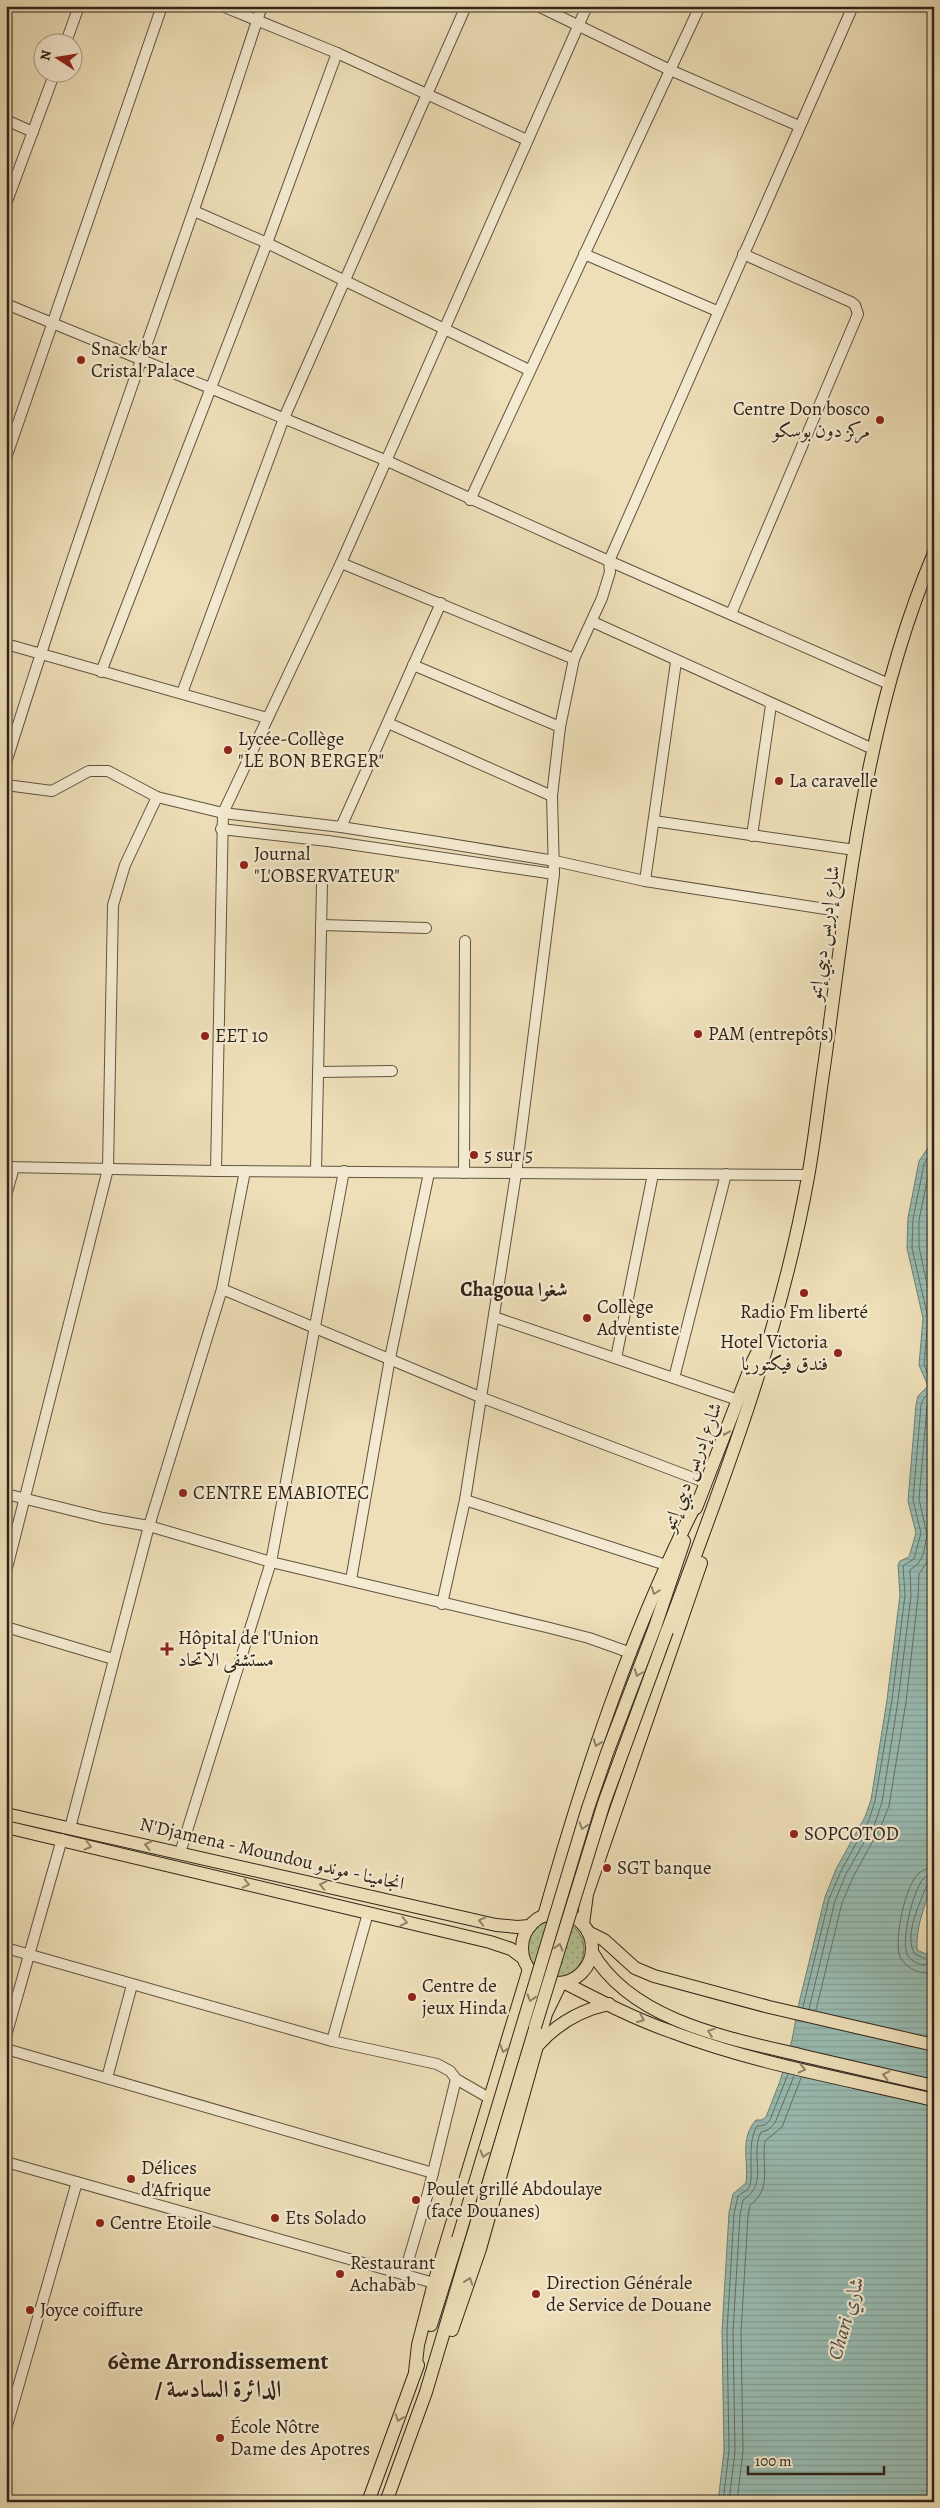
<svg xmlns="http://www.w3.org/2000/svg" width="940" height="2508" viewBox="0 0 940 2508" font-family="Alegreya,Amiri,serif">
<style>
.grass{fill:url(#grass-dots);stroke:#737355}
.water{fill:url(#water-rules);stroke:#6f7f74}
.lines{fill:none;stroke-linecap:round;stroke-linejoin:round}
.shore{stroke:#657065;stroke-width:1}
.minor-casing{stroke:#605340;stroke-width:12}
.major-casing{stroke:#312418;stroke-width:14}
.minor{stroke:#f4ead1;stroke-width:10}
.major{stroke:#eedfb8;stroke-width:12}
.major-bridge-casing{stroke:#312418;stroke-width:14;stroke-linecap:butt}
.major-bridge{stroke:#eedfb8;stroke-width:12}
.oneway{stroke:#908268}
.poi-dot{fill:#8f2418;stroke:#f4ead1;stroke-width:2}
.labels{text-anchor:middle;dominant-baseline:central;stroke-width:4.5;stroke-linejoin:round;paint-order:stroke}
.poi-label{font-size:19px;fill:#312418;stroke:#f4ead1;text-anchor:start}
.street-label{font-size:19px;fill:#312418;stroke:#f4ead1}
.neighbourhood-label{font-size:20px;font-weight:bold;fill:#312418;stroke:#f4ead1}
.water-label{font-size:20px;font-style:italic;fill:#505246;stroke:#f4ead1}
.district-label{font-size:24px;font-weight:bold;fill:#312418;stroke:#f4ead1}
</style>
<defs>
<pattern id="grass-dots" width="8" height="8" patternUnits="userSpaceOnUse" patternTransform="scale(1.25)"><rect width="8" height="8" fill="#b5c292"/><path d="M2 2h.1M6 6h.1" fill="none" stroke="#949d76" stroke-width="1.8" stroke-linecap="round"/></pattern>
<pattern id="water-rules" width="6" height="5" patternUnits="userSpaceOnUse" patternTransform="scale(1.25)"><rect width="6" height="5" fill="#99bcb2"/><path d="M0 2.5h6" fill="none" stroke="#84a198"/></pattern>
</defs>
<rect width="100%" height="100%" fill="#eedfb8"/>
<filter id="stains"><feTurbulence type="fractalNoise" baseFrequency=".004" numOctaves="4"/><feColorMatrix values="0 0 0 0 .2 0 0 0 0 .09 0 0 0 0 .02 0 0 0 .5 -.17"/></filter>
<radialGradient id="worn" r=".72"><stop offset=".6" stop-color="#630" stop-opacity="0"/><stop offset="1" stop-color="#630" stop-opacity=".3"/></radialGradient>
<!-- grass -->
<circle class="grass" cx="555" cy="1949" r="29"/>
<!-- water -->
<path class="water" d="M934,1139V1881C925,1904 916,1925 917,1950L926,1954L934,1946V2502H718L724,2451L722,2331L729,2213L733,2194L746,2183C749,2161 739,2139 756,2120H762L766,2117L780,2081L792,2040L799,2003L825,1897L836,1869L865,1817L871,1800L887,1700L900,1595L898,1565L900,1561L909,1557L916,1533L908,1501L916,1405L918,1396L928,1386L919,1365L923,1318L907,1248L908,1218L919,1161Z"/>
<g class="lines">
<!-- shore -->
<g class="shore">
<polyline points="934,1160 930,1166 919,1220 919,1247 934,1316"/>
<path d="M934,1185C926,1225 924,1238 934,1279"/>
<polyline points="934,1418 927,1498 934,1528"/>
<path d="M934,1868C928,1868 924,1869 919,1873C905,1885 895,1936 899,1954C901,1961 906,1965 912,1969C919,1973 926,1974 934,1971"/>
<path d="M934,1875C930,1876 926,1876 923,1879C913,1891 901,1940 907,1954C910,1960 917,1964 923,1965L934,1962"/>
<path d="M934,1882L927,1885C920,1903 903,1936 915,1954L926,1959L934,1953"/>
<path d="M803,2007L829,1899L841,1871L869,1820L875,1801L892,1700L905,1595L903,1566L914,1559L921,1533L913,1500L921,1405C923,1396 931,1394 933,1385L924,1365L928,1318L912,1248L913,1219L924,1164L934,1148"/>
<polyline points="809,2009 835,1901 846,1874 875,1823 882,1802 898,1701 911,1596 910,1570 918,1564 923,1555 927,1535 919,1499 927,1406 929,1401 934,1398"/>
<polyline points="816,2010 842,1903 853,1877 881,1826 889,1806 906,1702 918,1597 919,1574 930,1557 934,1539"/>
<path d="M723,2502L729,2451L727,2331L734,2214L738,2196C741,2193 745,2192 748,2189C756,2180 745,2146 757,2126L765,2125L770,2120L788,2074"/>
<path d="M729,2502L735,2451L733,2332L740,2215L743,2200C770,2183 749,2157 761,2132L768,2130L775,2123L794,2076"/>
<path d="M737,2502L743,2451L741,2332L748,2216L750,2205C773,2189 761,2164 765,2141L782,2127L801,2078"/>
</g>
<defs>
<g id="minor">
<polyline points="222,6 337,53 527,140"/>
<polyline points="538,6 670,70 799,126"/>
<polyline points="66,42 79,6"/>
<polyline points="6,120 33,132"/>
<polyline points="6,204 55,72"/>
<polyline points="194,211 267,243 529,370"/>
<polyline points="584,254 717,311"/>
<polyline points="6,304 385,460 609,561 889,684"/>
<polyline points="6,458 162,6"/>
<polyline points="470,500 700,6"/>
<polyline points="341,563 574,659"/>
<polyline points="731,614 858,314 855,305 851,302 743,254"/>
<polyline points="593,622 873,749"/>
<polyline points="6,644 267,718"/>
<polyline points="413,665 560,727"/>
<polyline points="101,672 267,243 337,53"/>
<polyline points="182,693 284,418 466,6"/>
<polyline points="388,723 552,796"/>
<path d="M6,763C64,577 129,395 193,212C217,144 239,74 262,6"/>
<polyline points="6,785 52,791 89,771 108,771 157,797 223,813 341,827 438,842 555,861 645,881 845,912"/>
<polyline points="654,821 855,850"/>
<polyline points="341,827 441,603"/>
<polyline points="221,829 328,841 554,874"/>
<polyline points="752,836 771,705"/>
<polyline points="645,881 676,662"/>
<polyline points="321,925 426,928"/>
<polyline points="318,1072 392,1071"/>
<polyline points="6,1167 216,1171 809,1175"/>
<polyline points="216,1171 223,813 341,563 587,6"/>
<polyline points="316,1171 322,883"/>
<polyline points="464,1173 465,941"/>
<polyline points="6,1196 14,1167"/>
<polyline points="222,1289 480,1397 704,1482"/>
<polyline points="494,1317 738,1400"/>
<polyline points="616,1358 653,1174"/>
<polyline points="674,1378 726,1174"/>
<polyline points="6,1494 103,1518 149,1526 271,1562 546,1627 589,1638 631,1653"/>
<polyline points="465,1500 666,1565"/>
<polyline points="6,1572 108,1169 113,905 125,865 157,797"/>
<polyline points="351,1580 390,1358 429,1173"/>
<polyline points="442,1604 465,1500 516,1174 554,874 552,796 560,727 574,659 602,598 610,572 609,561 853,6"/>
<polyline points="6,1627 113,1659"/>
<polyline points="70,1828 149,1526 222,1289 245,1171"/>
<polyline points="180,1853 271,1562 344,1171"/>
<polyline points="6,1948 332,2041 437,2064 450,2071 456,2079 489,2098"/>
<polyline points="6,2036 62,1839"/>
<polyline points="332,2041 368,1913"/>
<polyline points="6,2049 433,2173"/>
<polyline points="107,2078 132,1985"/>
<polyline points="6,2162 434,2283"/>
<polyline points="404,2275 428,2193 456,2079"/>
<polyline points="6,2429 77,2182"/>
</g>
<g id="major">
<polyline points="696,1508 753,1361 763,1341"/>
<polyline points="655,1627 684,1541"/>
<path d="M667,1631C723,1482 780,1334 808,1177C815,1138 819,1099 825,1060C848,889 866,713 934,553"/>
<polyline points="6,1814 496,1925 517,1927 530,1926"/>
<polyline points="6,1827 490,1942 511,1949 523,1958"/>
<circle cx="557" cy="1948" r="35"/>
<path d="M544,1916C584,1774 631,1631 698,1500"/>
<polyline points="583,1924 587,1894 701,1563"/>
<polyline points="588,1932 604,1940 635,1968 654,1976 769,2007 934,2045"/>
<path d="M592,1952C632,2022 733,2039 804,2056C847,2066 891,2076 934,2086"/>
<path d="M565,1983C600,2001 635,2019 672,2032C756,2064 847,2079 934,2100"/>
<path d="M539,2044C558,2023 581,2010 609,2004"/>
<polyline points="431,2325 458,2239"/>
<polyline points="452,2330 480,2249 546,2014 561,1983"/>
<polyline points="415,2372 418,2345 434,2283 529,1969"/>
<polyline points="368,2502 418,2365"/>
<polyline points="386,2502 426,2392 535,2027"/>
</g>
</defs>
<!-- minor casing -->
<use href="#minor" class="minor-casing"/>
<!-- major casing -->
<use href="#major" class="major-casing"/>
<!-- minor -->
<use href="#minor" class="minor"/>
<!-- major -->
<use href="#major" class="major"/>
<defs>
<g id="major-bridge">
<polyline points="535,2027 604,1803 667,1631"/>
<polyline points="458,2239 588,1808 607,1753 655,1627"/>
</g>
</defs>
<!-- major-bridge casing -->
<use href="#major-bridge" class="major-bridge-casing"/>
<!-- major-bridge -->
<use href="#major-bridge" class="major-bridge"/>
</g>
<!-- one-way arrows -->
<defs><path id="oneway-chevron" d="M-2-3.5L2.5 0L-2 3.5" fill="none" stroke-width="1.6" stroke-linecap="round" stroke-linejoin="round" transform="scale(1.25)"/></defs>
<g class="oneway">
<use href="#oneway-chevron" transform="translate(725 1432) rotate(112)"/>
<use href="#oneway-chevron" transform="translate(655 1591) rotate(111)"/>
<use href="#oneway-chevron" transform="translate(638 1673) rotate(111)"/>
<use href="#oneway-chevron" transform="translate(597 1743) rotate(110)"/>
<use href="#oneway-chevron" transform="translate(583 1826) rotate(107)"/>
<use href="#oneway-chevron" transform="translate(148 1845) rotate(-167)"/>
<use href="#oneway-chevron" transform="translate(88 1846) rotate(14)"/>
<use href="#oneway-chevron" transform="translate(246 1884) rotate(13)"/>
<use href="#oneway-chevron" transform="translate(323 1885) rotate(-167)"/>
<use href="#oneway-chevron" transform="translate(482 1921) rotate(-167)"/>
<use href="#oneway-chevron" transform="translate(404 1922) rotate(13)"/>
<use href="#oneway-chevron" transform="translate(559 1947) rotate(-73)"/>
<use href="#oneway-chevron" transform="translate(531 1998) rotate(107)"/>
<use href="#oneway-chevron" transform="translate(641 2019) rotate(24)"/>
<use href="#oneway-chevron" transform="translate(711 2032) rotate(-161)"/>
<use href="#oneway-chevron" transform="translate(504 2049) rotate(107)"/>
<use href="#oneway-chevron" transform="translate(802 2069) rotate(13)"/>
<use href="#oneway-chevron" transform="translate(886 2075) rotate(-167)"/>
<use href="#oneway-chevron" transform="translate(484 2154) rotate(107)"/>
<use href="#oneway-chevron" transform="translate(469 2281) rotate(-71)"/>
<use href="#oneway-chevron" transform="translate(399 2418) rotate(109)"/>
</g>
<!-- markers -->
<g class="poi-dot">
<circle cx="81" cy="360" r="5"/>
<circle cx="880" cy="420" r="5"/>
<circle cx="228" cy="750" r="5"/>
<circle cx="779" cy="781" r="5"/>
<circle cx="244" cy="865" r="5"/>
<circle cx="698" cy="1034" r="5"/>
<circle cx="205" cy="1036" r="5"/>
<circle cx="474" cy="1155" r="5"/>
<circle cx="804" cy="1293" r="5"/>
<circle cx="587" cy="1318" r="5"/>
<circle cx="838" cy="1353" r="5"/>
<circle cx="183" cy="1493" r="5"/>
<path d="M164.5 1641.5h5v5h5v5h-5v5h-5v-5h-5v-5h5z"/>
<circle cx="794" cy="1834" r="5"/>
<circle cx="607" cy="1868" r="5"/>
<circle cx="412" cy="1997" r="5"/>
<circle cx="131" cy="2179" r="5"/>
<circle cx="416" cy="2200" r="5"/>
<circle cx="275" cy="2218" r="5"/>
<circle cx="100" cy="2223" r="5"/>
<circle cx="340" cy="2274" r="5"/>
<circle cx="536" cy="2294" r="5"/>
<circle cx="30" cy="2310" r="5"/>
<circle cx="220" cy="2438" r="5"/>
</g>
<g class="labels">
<!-- poi labels -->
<g class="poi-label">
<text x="91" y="349">Snack bar<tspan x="91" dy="22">Cristal Palace</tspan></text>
<text x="870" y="409" text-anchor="end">Centre Don bosco<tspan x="870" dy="22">مركز دون بوسكو</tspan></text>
<text x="238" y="739">Lycée-Collège<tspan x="238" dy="22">"LE BON BERGER"</tspan></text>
<text x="789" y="781">La caravelle</text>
<text x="254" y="854">Journal<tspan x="254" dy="22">"L'OBSERVATEUR"</tspan></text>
<text x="708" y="1034">PAM (entrepôts)</text>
<text x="215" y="1036">EET 10</text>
<text x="484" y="1155">5 sur 5</text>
<text x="597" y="1307">Collège<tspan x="597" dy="22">Adventiste</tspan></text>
<text x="804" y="1312" text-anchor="middle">Radio Fm liberté</text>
<text x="828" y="1342" text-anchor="end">Hotel Victoria<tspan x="828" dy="22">فندق فيكتوريا</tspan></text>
<text x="193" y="1493">CENTRE EMABIOTEC</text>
<text x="178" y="1638">Hôpital de l'Union<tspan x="178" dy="22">مستشفى الاتحاد</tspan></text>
<text x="804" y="1834">SOPCOTOD</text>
<text x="617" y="1868">SGT banque</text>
<text x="422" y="1986">Centre de<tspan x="422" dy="22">jeux Hinda</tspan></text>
<text x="141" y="2168">Délices<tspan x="141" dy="22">d'Afrique</tspan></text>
<text x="426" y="2189">Poulet grillé Abdoulaye<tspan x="426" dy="22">(face Douanes)</tspan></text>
<text x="285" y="2218">Ets Solado</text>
<text x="110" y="2223">Centre Etoile</text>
<text x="350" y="2263">Restaurant<tspan x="350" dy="22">Achabab</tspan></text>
<text x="546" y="2283">Direction Générale<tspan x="546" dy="22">de Service de Douane</tspan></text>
<text x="40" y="2310">Joyce coiffure</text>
<text x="230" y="2427">École Nôtre<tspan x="230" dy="22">Dame des Apotres</tspan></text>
</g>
<!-- street labels -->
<g class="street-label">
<text transform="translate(824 933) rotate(-82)">شارع إدريس ديبي إتنو</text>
<text transform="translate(692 1467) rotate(-69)">شارع إدريس ديبي إتنو</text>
<text transform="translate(272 1854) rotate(13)">N'Djamena - Moundou انجامينا - موندو</text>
</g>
<!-- neighbourhood labels -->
<g class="neighbourhood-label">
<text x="514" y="1289">Chagoua شغوا</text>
</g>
<!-- water labels -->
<g class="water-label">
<text transform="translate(846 2318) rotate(-74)">Chari شاري</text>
</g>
<!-- district labels -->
<g class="district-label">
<text x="218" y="2361">6ème Arrondissement<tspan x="218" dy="28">/ الدائرة السادسة</tspan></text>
</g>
</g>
<!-- margin -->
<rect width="940" height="2508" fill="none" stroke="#eedfb8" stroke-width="25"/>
<rect x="8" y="8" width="925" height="2493" fill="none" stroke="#312418" stroke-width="2.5"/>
<rect x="12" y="12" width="915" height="2483" fill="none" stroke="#312418"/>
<!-- north arrow -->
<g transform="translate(58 58) rotate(282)"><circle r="24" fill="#f4ead1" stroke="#a69b87"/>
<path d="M0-4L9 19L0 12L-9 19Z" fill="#8f2418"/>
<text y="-8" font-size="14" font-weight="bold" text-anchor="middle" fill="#312418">N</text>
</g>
<!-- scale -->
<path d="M748 2466v8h136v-8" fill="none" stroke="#312418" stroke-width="2.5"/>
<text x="755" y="2466" font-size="15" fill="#312418" stroke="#f4ead1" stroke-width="4" paint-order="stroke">100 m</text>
<rect width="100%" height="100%" filter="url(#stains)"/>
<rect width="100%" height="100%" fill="url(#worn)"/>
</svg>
